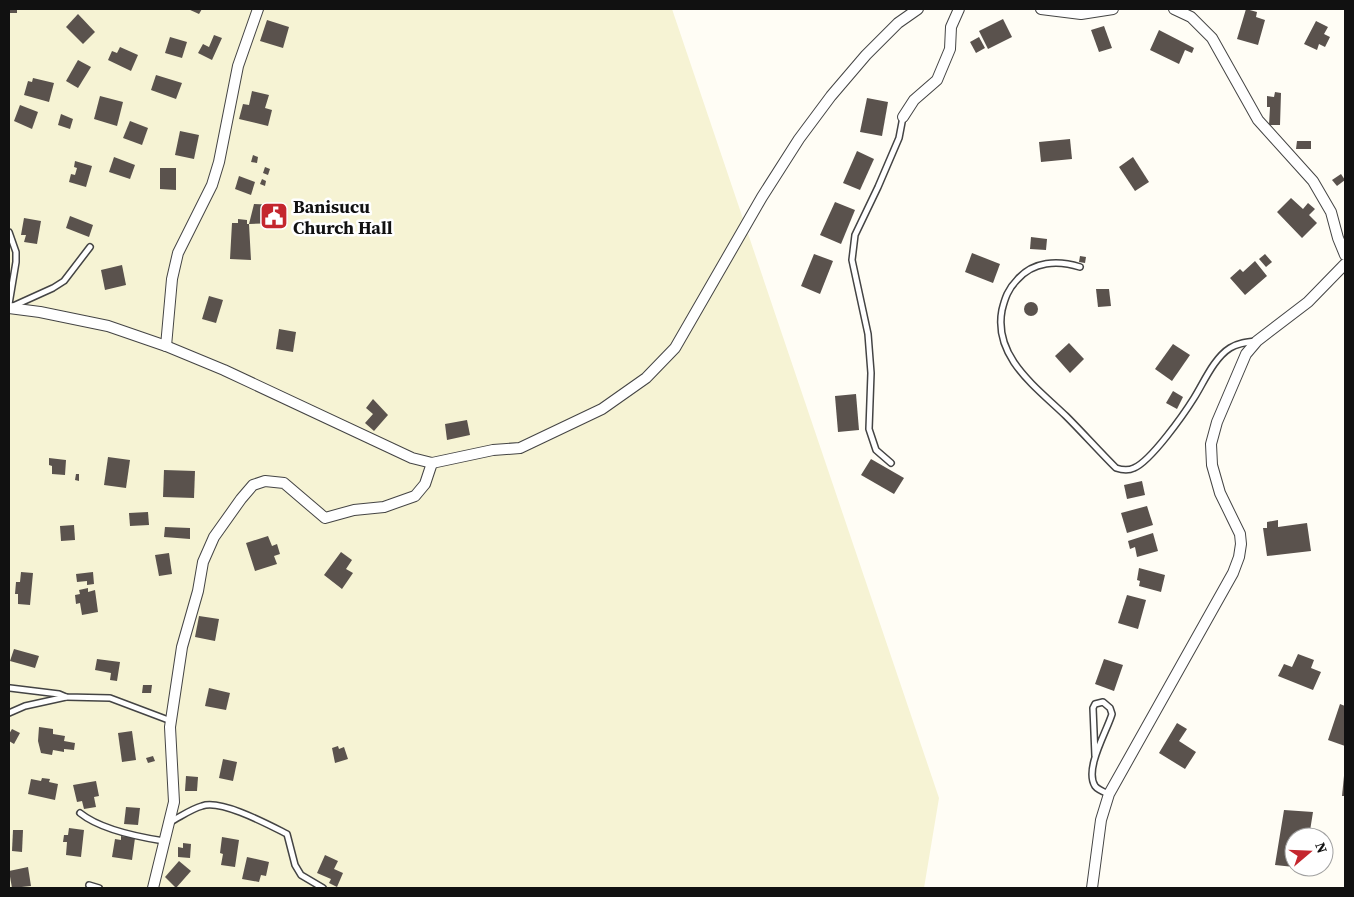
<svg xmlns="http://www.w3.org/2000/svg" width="1354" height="897" viewBox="0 0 1354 897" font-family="'Source Serif 4',serif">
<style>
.farmland{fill:#f6f3d4}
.building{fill:#5a524d}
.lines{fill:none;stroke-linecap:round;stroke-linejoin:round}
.lane-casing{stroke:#444;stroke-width:8}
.street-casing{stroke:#444;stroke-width:12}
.lane{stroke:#fff;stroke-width:5}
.street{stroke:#fff;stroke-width:10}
.labels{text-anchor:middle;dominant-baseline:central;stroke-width:5;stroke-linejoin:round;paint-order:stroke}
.poi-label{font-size:18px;font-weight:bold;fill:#111;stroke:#fff;text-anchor:start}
</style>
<rect width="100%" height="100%" fill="#fffdf5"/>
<!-- farmland -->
<polygon class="farmland" points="9,9 672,9 939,798 924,888 9,888"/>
<!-- building -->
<g class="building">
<rect x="9" y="9" width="8" height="4"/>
<polygon points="188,9 202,9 199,14"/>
<polygon points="1246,9 1257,12 1256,17 1265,20 1258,45 1237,39"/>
<polygon points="78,14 95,32 83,44 66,27"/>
<polygon points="1003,19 1012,37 988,49 979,31"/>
<polygon points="267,20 289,27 283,48 260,41"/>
<polygon points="1316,21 1328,27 1324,34 1330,37 1325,47 1319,44 1317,50 1304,44"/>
<polygon points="1104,26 1112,48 1099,52 1091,30"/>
<polygon points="1159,30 1194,48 1192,53 1185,50 1179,64 1150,50"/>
<polygon points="214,35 222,38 212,60 198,53 203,44 209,47"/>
<polygon points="170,37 187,42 182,58 165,53"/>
<polygon points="979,37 985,48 976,53 970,42"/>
<polygon points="120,47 138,55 131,71 108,60 112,51 117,53"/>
<polygon points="78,60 91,67 78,88 66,81"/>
<polygon points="156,75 182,83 176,99 151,90"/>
<polygon points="33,78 54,83 49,102 24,95 28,81 32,82"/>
<polygon points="252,91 269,95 265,108 272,110 268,126 239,119 243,104 249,105"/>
<polygon points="1275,92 1281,93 1280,125 1269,125 1270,107 1267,107 1267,96 1274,97"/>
<polygon points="100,96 123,102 117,126 94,119"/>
<polygon points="867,98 888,102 882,136 860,132"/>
<polygon points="20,105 38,112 32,129 14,121"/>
<polygon points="61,114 73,119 70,129 58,125"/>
<polygon points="130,121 148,128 142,145 123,138"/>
<polygon points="180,131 199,135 194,159 175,155"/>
<polygon points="1070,139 1072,159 1041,162 1039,142"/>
<polygon points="1297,141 1311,141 1311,149 1296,149"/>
<polygon points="857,151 874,159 860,190 843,183"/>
<polygon points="253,155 258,157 257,163 251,162"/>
<polygon points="114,157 135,165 130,179 109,172"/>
<polygon points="1133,157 1149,182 1135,191 1119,167"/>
<polygon points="75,161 92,166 86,187 69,182 71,174 75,175 77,168 74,167"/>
<polygon points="265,167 270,169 268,175 263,173"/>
<polygon points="160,168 176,168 176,190 160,189"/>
<polygon points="1341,174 1345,180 1337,186 1332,180"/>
<polygon points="239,176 255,182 251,195 235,189"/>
<polygon points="262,179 266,181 265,186 260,184"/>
<polygon points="1291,198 1303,209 1308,203 1315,209 1309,215 1317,223 1302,238 1277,212"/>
<polygon points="835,202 855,210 841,244 820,235"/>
<polygon points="254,204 278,205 278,223 249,224 251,260 230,259 232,223 238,223 238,219 247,220 247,224 249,224"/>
<polygon points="70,216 93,225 89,237 66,228"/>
<polygon points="24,218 41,221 37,244 24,242 26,235 21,235"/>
<polygon points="1031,237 1047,239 1046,250 1030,249"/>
<polygon points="972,253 1000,264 993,283 965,272"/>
<polygon points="814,254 833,261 820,294 801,286"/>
<polygon points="1265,254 1272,262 1266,267 1259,259"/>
<polygon points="1080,256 1086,257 1085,263 1079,262"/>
<polygon points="1255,261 1267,276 1245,295 1230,278 1240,269 1243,272"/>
<polygon points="122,265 126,285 105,290 101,270"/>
<polygon points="1096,289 1109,289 1111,306 1098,307"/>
<polygon points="209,296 223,300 216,323 202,319"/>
<circle cx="1031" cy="309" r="7"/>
<polygon points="279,329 296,332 293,352 276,349"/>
<polygon points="1069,343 1084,359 1070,373 1055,356"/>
<polygon points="1173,344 1190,355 1172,381 1155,369"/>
<polygon points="1173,391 1183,397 1177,409 1166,403"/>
<polygon points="856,394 859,430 838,432 835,396"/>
<polygon points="373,399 388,415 374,431 365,423 373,414 366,408"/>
<polygon points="467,420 470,435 447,440 445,424"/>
<polygon points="108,457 130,460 126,488 104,485"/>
<polygon points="49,458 66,460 65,475 52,474 52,466 49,465"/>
<polygon points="871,459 904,478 894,494 861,475"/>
<polygon points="164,470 195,471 194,498 163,497"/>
<polygon points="76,474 79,474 79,481 75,480"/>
<polygon points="1142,481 1145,495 1127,499 1124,485"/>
<polygon points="1147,506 1153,525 1127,533 1121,513"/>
<polygon points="148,512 149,525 130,526 129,513"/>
<polygon points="1278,520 1278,527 1307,523 1311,551 1267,556 1263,528 1267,528 1267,522"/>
<polygon points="74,525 75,540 61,541 60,526"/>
<polygon points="165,527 190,528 190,539 164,537"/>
<polygon points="1153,533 1158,551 1137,557 1135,547 1130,549 1128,541"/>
<polygon points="268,536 272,546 277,544 280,554 274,556 277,564 255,571 246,543"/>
<polygon points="341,552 352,560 346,569 353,573 342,589 324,575"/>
<polygon points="169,553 172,574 159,576 155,555"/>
<polygon points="1139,568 1165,575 1161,592 1139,586 1140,581 1137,580"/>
<polygon points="21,572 33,573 30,605 18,604 18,594 15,594 16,582 20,582"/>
<polygon points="93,572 94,584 87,585 87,581 77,582 76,574"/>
<polygon points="88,588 88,592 95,590 98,612 82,615 80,603 76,604 75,595 80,594 79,590"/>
<polygon points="1127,595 1146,600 1138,629 1118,623"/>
<polygon points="199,616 219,619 215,641 195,637"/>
<polygon points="14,649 39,656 35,668 10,661"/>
<polygon points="1298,654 1314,660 1311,668 1321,672 1313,690 1278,676 1284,664 1292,667"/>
<polygon points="97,659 120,662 117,681 110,680 111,673 95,670"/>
<polygon points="1104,659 1123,665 1114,691 1095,684"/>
<polygon points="143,685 152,685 151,693 142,693"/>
<polygon points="209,688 230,693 226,710 205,706"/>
<polygon points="1340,704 1345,706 1345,746 1328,740"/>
<polygon points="1177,723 1187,729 1179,741 1196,752 1185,769 1159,753"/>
<polygon points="39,727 53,729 53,734 65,736 64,741 75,743 74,750 64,749 64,752 53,750 52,755 41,753 38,741"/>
<polygon points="12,729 20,733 14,744 9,741 9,734"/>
<polygon points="132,731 136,760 122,762 118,733"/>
<polygon points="338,746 339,749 344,747 348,759 335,763 332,748"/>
<polygon points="153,756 155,761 148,763 146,758"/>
<polygon points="223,759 237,762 233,781 219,778"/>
<polygon points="186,776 198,777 197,791 185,791"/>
<polygon points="1344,776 1345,776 1345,796 1342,796"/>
<polygon points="42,778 50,779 49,782 58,784 55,800 28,794 31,779 41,781"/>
<polygon points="96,781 99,796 94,797 96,807 84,809 82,801 77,802 73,785"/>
<polygon points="126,807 140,808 138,825 124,824"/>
<polygon points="1284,810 1313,812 1309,837 1294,837 1294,867 1275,865"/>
<polygon points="69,828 84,830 81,857 66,855 67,842 63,842 64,835 68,835"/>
<polygon points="13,830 23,830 22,852 12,851"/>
<polygon points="121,836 135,838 132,860 112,857 115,839 121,840"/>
<polygon points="222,837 239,840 235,867 221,865 223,854 220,853"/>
<polygon points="183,843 191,844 190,858 178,857 178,847 183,848"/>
<polygon points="325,855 338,861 334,869 343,873 337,887 329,883 331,879 317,873"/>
<polygon points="247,857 269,862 266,876 261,875 259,882 242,879"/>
<polygon points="179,861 191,871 176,888 165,877"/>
<polygon points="28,867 31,886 12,888 9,871"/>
</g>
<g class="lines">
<defs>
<g id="lane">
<polyline points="9,232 16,252 16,262 9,304"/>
<path d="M1080,267C1058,260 1033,261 1017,280C1008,289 1005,298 1002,310C993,357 1036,387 1066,416C1083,433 1099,451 1116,468C1122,470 1128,471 1134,468C1151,461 1184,414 1194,398C1204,382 1214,358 1230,348C1238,343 1247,342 1256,341"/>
<polyline points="11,307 53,288 64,281 90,247"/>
<polyline points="891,463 876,450 869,429 871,373 868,334 852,260 855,235 878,187 899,138 903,117"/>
<polyline points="10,688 59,694 66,697 110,698 171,721"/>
<polyline points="9,713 25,706 66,697"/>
<path d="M1095,756L1093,708L1095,704L1103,702L1110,708L1112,714C1107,731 1084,769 1095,786C1098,790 1104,792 1109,794"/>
<path d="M80,813C101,830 138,837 164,841"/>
<path d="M170,822C180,817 191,809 202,806C221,799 269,825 287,834L295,865L301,875L323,888"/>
<polyline points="89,885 99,888"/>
</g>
<g id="street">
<polyline points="1041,9 1081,14 1113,9"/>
<polyline points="1174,9 1191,17 1212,38 1258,120 1313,181 1331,212 1338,238 1345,255"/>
<polyline points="903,117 914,100 937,80 950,49 951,27 959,9"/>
<polyline points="9,308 40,312 108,326 166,346 224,370 412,458 432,463 493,450 520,448 602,409 646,378 675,348 762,197 799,139 831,96 866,55 898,23 918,9"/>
<polyline points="166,346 172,279 178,253 212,185 219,162 238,66 258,9"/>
<polyline points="153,888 174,802 170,727 182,647 198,591 203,562 214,537 241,499 253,485 265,481 284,483 325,518 354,510 384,507 415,496 425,484 432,463"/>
<polyline points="1092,888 1101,820 1109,794 1233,573 1239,557 1241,544 1240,534 1220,493 1212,465 1211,444 1217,422 1246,354 1257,341 1308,302 1345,264"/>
</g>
</defs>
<!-- lane casing -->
<use href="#lane" class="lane-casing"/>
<!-- street casing -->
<use href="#street" class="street-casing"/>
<!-- lane -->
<use href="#lane" class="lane"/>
<!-- street -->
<use href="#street" class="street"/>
</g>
<!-- icons -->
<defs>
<symbol id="civic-square" viewBox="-11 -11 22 22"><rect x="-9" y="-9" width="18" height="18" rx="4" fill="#c4262e" stroke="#fff"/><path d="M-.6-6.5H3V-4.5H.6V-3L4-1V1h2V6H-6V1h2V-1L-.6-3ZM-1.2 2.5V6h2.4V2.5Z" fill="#fff"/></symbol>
</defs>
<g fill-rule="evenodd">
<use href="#civic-square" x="258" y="200" width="32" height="32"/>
</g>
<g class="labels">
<!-- poi labels -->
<g class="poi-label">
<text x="293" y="206">Banisucu<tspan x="293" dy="21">Church Hall</tspan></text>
</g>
</g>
<!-- border -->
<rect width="1354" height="897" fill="none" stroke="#111111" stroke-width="20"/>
<!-- north arrow -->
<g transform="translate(1309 852) rotate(71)"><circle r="24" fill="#ffffff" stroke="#a0a0a0"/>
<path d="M0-4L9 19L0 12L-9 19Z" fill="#c4262e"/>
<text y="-8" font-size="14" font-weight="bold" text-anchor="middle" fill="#111111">N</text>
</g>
</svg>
